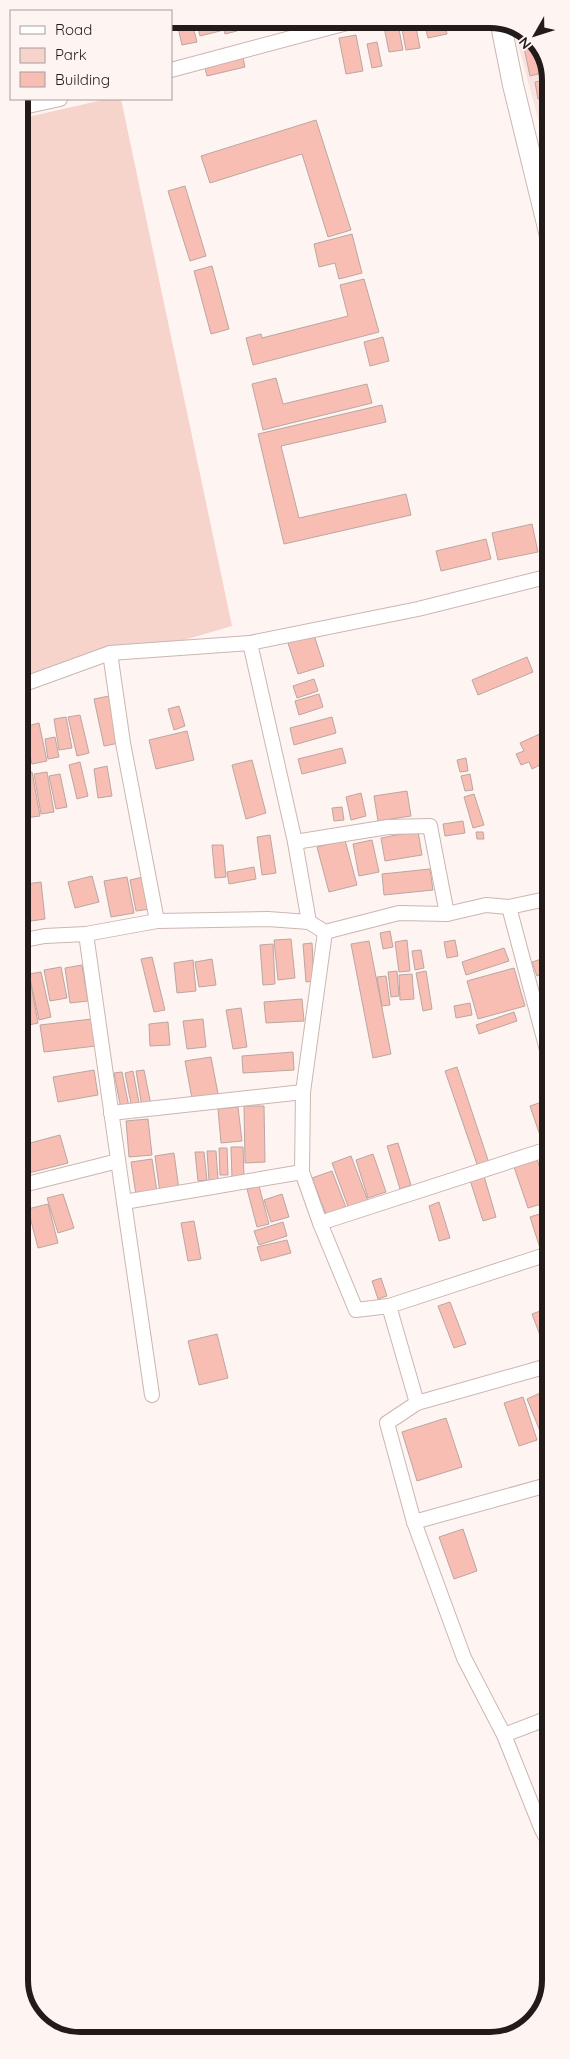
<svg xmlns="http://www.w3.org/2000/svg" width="570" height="2059" viewBox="0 0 570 2059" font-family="Quicksand,sans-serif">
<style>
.built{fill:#f7e4e0}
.green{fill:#f6d3cb}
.building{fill:#f8beb3;stroke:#bba6a1}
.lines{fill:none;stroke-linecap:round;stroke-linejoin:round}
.street-casing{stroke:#cbb6b1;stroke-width:16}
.secondary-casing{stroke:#cbb6b1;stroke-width:22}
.street{stroke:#fff;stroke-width:14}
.secondary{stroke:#fff;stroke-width:20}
.rim{fill:none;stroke:#231b1a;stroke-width:6}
</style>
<rect width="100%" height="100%" fill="#fef4f2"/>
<!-- built -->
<polygon class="built" points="513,26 531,34 550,67 550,163"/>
<!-- green -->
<polygon class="green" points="107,99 121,99 232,626 19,688 19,119"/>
<!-- building -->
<g class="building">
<polygon points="176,19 191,19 197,42 182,45"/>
<polygon points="196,19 221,19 224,30 200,36"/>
<polygon points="221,19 234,19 237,31 225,34"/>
<polygon points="260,19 269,19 270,24 262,25"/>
<polygon points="436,19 444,19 447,34 428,38 424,22"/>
<polygon points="415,22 420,48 406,50 401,24"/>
<polygon points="398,24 403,50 389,52 384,27"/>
<polygon points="520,29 531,34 550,67 550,71 530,76"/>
<polygon points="356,35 363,71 346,74 339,38"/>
<polygon points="377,42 382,66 372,68 367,44"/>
<polygon points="243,58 245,67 207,76 205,68"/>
<polygon points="550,79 550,97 538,99 535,82"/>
<polygon points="316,120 351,230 328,237 302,154 210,183 201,156"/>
<polygon points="185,186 206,256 190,261 168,191"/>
<polygon points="352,234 362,273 339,279 335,263 319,267 314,244"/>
<polygon points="212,266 229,329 211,334 194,271"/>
<polygon points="364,279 379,332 253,365 246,338 261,334 262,338 348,316 340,285"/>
<polygon points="383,337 389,361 370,366 364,342"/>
<polygon points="276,378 283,404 367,384 372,403 263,430 252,384"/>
<polygon points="382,405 386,422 281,446 299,518 406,494 411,515 284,544 258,434"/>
<polygon points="532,524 538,552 498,560 492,533"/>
<polygon points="486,539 491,559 441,571 436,551"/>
<polygon points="314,635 324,666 298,674 288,643"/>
<polygon points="527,657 533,672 478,695 472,680"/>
<polygon points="314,679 318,691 297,698 293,686"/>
<polygon points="319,694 323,707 299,715 295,701"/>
<polygon points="109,696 119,743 104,746 94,699"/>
<polygon points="179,706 185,726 174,730 168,709"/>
<polygon points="80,715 89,753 77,756 68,717"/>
<polygon points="66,717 72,748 59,750 54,719"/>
<polygon points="332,717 336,733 294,745 290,728"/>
<polygon points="39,723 47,761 32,764 23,727"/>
<polygon points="187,731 194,760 156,769 149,740"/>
<polygon points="544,732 550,746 550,760 532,769 529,762 521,765 516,754 524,751 520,743"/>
<polygon points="55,737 59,757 48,759 45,739"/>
<polygon points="25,740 29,762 19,764 19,741"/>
<polygon points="342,748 346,763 302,774 298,759"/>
<polygon points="466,758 468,771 460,772 457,760"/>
<polygon points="252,760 266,813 246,819 232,765"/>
<polygon points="80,762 88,796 77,799 69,765"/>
<polygon points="107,766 112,796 98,798 94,769"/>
<polygon points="32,772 40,816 25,818 19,785 19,774"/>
<polygon points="47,772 54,812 41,814 34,774"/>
<polygon points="60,774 67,807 56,809 49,776"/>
<polygon points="470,774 473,790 465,791 461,776"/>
<polygon points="407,791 411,816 378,821 374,796"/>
<polygon points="361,793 366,816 351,820 346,797"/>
<polygon points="474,794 484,825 473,828 464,797"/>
<polygon points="342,807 344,820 334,821 332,808"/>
<polygon points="551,820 551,848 548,848 542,822"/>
<polygon points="463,821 465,833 445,836 443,824"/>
<polygon points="418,831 422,855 385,861 381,838"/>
<polygon points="476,832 483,832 484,839 477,839"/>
<polygon points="270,835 276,873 262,875 257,837"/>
<polygon points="345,840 357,885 329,892 317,847"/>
<polygon points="372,840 379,872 359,876 353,844"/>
<polygon points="212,845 223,845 226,877 215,878"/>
<polygon points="254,867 256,879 229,884 227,872"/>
<polygon points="430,869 433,890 384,895 382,874"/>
<polygon points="92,876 99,902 75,908 68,882"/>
<polygon points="127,877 134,913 111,917 104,881"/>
<polygon points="143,877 150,909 136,911 130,880"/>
<polygon points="41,882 45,919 31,921 26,884"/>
<polygon points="19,883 24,883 30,924 19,925"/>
<polygon points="390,931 393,947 383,949 380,933"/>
<polygon points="291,939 295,978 278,980 274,940"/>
<polygon points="407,940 410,971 399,972 395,942"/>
<polygon points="455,940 458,956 447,958 444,942"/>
<polygon points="369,941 391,1054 373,1058 351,944"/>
<polygon points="312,943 314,981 306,982 303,944"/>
<polygon points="273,944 275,984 263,985 260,945"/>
<polygon points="504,948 509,961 466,975 462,962"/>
<polygon points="421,950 424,968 415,970 412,951"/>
<polygon points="551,956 551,971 537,976 532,962"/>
<polygon points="152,957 165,1010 154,1012 141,959"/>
<polygon points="212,959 216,985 199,987 195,962"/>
<polygon points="193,960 196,991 177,993 174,963"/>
<polygon points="82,965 88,1001 70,1003 65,968"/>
<polygon points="61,967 67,998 50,1001 44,970"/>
<polygon points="514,968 525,1006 478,1019 467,981"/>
<polygon points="397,971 399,996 391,997 388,972"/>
<polygon points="426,971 432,1009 423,1011 416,973"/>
<polygon points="41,972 51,1017 39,1020 29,974"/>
<polygon points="29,974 38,1023 29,1025 20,976"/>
<polygon points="412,974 414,999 400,1000 399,975"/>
<polygon points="386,976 390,1005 382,1006 377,977"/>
<polygon points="19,986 27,1022 19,1024"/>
<polygon points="551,995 551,1029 541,998"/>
<polygon points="302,999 304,1021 266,1023 264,1002"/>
<polygon points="470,1003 472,1015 456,1018 454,1006"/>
<polygon points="241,1008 247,1047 233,1049 226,1010"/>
<polygon points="514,1012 517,1021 479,1034 476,1025"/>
<polygon points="92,1019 96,1046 44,1052 40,1025"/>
<polygon points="203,1019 206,1047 187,1049 183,1021"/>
<polygon points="168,1022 170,1045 150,1046 149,1024"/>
<polygon points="293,1052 294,1070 243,1073 242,1056"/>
<polygon points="211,1057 219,1099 193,1104 185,1061"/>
<polygon points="457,1067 489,1163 478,1167 445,1071"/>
<polygon points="94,1070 98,1095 58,1102 53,1077"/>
<polygon points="144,1070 151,1105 142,1107 136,1071"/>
<polygon points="133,1071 140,1108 132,1109 125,1073"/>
<polygon points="122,1072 129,1107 121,1109 114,1073"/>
<polygon points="551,1099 551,1145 544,1147 530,1106"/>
<polygon points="244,1106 264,1106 265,1162 245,1163"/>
<polygon points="238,1107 242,1141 221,1143 218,1109"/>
<polygon points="148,1119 152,1155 129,1157 126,1121"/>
<polygon points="60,1135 68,1163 21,1175 19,1146"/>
<polygon points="398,1143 411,1185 400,1189 387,1146"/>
<polygon points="231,1147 243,1147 244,1178 232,1179"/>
<polygon points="219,1148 227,1148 228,1175 220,1175"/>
<polygon points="207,1151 216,1151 218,1180 209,1181"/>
<polygon points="195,1152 204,1152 207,1180 198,1181"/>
<polygon points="174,1153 179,1190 160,1193 155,1156"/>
<polygon points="373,1154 386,1192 368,1198 356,1160"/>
<polygon points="351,1156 368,1201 349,1209 332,1163"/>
<polygon points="152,1159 157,1192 136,1195 131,1162"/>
<polygon points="537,1159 551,1201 528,1208 514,1167"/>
<polygon points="332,1171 347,1210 327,1217 312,1178"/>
<polygon points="484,1176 496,1217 483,1221 470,1180"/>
<polygon points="259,1186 269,1224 257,1227 247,1189"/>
<polygon points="63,1194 74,1228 58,1233 47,1198"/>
<polygon points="282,1194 289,1217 271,1222 264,1200"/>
<polygon points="439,1202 450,1238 439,1241 429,1206"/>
<polygon points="48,1204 58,1243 38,1248 28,1209"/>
<polygon points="549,1211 551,1217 551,1244 540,1248 530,1217"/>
<polygon points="194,1221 201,1259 188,1261 181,1223"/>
<polygon points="283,1222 287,1236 259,1245 254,1231"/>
<polygon points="287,1240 291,1253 261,1261 257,1247"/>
<polygon points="381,1278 387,1296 378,1299 372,1281"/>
<polygon points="450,1302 466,1344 454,1348 438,1306"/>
<polygon points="543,1310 551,1332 551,1353 547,1354 532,1314"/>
<polygon points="217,1334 228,1378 199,1385 188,1341"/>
<polygon points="549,1389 551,1393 551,1433 542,1436 527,1399"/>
<polygon points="523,1397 537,1440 519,1446 504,1403"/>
<polygon points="446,1418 462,1467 417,1481 402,1432"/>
<polygon points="463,1529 477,1571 454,1579 439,1537"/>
</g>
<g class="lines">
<defs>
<g id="street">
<polyline points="171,70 362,19"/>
<polyline points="19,108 60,99"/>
<polyline points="110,653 123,743 157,921"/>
<polyline points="19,686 110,653 250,643"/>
<polyline points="295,842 388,827 430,826 447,914"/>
<polyline points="509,907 551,1065"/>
<polyline points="309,922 295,842 250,643 418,609 550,576"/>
<polyline points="86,934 124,1202 302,1172"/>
<polyline points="19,941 45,936 86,934 157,921 268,919 309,922 325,932 399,913 447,914 486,905 509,907 551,898"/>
<polyline points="111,1113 303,1092"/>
<polyline points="19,1186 118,1161"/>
<polyline points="124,1202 152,1395"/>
<polyline points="320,1223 302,1172 303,1092 325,932"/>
<polyline points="389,1306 356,1310 320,1223 551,1148"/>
<polyline points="551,1365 417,1403 387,1423 414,1522 464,1658 504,1735 542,1830 551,1846"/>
<polyline points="417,1403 389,1306 551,1253"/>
<polyline points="414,1522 551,1484"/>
<polyline points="504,1735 551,1717"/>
</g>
<polyline id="secondary" points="500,20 513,85 550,236"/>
</defs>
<!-- street casing -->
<use href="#street" class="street-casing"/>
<!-- secondary casing -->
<use href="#secondary" class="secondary-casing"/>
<!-- street -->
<use href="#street" class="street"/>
<!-- secondary -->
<use href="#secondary" class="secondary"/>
</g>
<!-- crop -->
<path d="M0 0H570V2059H0ZM80 28H490A52 52 0 0 1 542 80V1980A52 52 0 0 1 490 2032H80A52 52 0 0 1 28 1980V80A52 52 0 0 1 80 28Z" fill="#fef4f2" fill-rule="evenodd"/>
<path class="rim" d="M80 28H490A52 52 0 0 1 542 80V1980A52 52 0 0 1 490 2032H80A52 52 0 0 1 28 1980V80A52 52 0 0 1 80 28Z"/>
<!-- legend -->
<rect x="10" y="10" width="162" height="90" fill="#fef4f2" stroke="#a69d9c"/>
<rect x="20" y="26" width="25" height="8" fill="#ffffff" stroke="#a69d9c"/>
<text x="55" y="35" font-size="15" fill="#231b1a">Road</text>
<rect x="20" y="48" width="25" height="15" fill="#f6d3cb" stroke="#a69d9c"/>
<text x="55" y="60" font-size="15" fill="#231b1a">Park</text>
<rect x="20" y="72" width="25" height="15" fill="#f8beb3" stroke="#a69d9c"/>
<text x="55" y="85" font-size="15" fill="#231b1a">Building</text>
<!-- north arrow -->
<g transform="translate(535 35) rotate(231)" stroke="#fef4f2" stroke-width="4" paint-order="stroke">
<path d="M0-4L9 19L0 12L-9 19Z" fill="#231b1a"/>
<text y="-8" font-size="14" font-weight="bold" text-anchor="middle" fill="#231b1a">N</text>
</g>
</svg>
